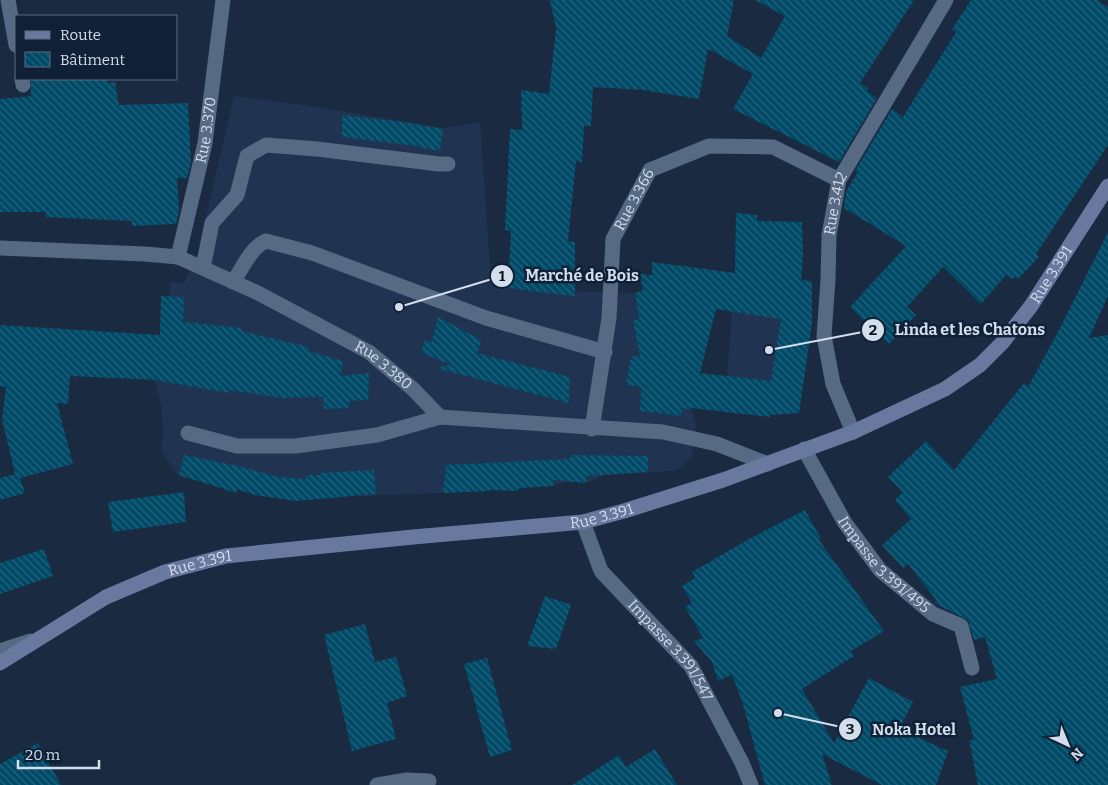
<svg xmlns="http://www.w3.org/2000/svg" width="1108" height="785" viewBox="0 0 1108 785" font-family="Bitter,serif">
<style>
.built{fill:#203451}
.building{fill:url(#building-back-hatch);fill-rule:evenodd}
.lines{fill:none;stroke-linecap:round;stroke-linejoin:round}
.street{stroke:#576a84;stroke-width:15}
.secondary{stroke:#68789e;stroke-width:15}
.labels{text-anchor:middle;dominant-baseline:central;stroke-width:5;stroke-linejoin:round;paint-order:stroke}
.street-label{font-size:15px;fill:#d3deed;stroke:#102036}
.leader{fill:none;stroke:#d3deed;stroke-width:2}
.callout-dot{fill:#d3deed;stroke:#102036;stroke-width:2}
.mark-label{font-size:15px;text-anchor:middle;font-weight:bold;fill:#111}
.callout-label{font-size:16px;text-anchor:middle;font-weight:bold;fill:#d3deed;stroke:#102036;stroke-width:5;stroke-linejoin:round;paint-order:stroke}
</style>
<defs>
<pattern id="building-back-hatch" width="6" height="6" patternUnits="userSpaceOnUse" patternTransform="scale(1.25)"><rect width="6" height="6" fill="#004a67"/><path d="M-1 5l2 2M0 0l6 6M5-1l2 2" fill="none" stroke="#24647d"/></pattern>
</defs>
<rect width="100%" height="100%" fill="#192a41"/>
<!-- built -->
<g class="built">
<polygon points="234,96 311,106 444,128 480,122 491,280 508,288 525,290 635,293 639,318 633,321 640,357 631,357 626,385 641,387 640,411 682,416 681,408 692,410 696,424 692,456 682,467 672,471 605,475 586,483 568,481 553,486 538,485 538,487 519,488 518,491 490,490 490,491 362,496 350,489 338,497 306,500 289,500 258,494 257,496 238,489 236,493 205,482 179,477 161,450 163,433 161,404 155,382 159,357 161,296 170,296 170,282 184,283 197,255"/>
<polygon points="732,311 812,323 799,413 770,415 770,417 724,412"/>
</g>
<!-- building -->
<g class="building">
<polygon points="550,0 734,0 727,36 761,58 785,16 755,0 914,0 860,83 868,88 867,91 877,98 839,162 733,109 753,74 708,49 699,99 643,90 593,87 591,126 584,126 582,162 576,161 568,241 575,242 575,296 508,288 511,231 505,230 510,129 522,130 521,90 549,94 556,28"/>
<polygon points="971,0 1097,0 1108,7 1108,145 1036,254 1039,257 1018,279 1015,277 1012,279 1006,275 981,304 943,267 907,307 916,315 889,344 850,307 906,246 844,208 846,192 858,172 855,171 892,109 903,117 956,32 952,29"/>
<polygon points="31,79 107,79 108,83 115,82 119,105 188,103 191,163 187,178 177,178 179,211 176,224 132,226 132,221 45,217 46,212 0,212 0,99 31,96"/>
<polygon points="342,115 410,123 443,129 440,151 418,147 417,146 342,137"/>
<path d="M736,213L757,215V221L802,222L803,256L801,280L812,281V323L799,413L769,415L770,417L692,408V410L681,408L682,416L640,411L641,387L626,385L631,356L640,357L633,321L639,318L635,293L643,290L640,274L652,275V262L735,273ZM716,309L781,319L771,381L700,373Z"/>
<polygon points="1108,232 1108,296 1089,338 1108,335 1108,785 978,785 969,740 974,740 960,687 997,679 985,637 974,640 968,620 934,603 937,601 908,564 903,568 882,545 911,519 895,500 903,492 888,477 926,441 954,470 1024,383 1028,387 1059,330"/>
<polygon points="161,296 184,297 183,322 242,328 241,331 309,347 308,351 343,361 340,376 369,373 368,400 350,401 348,408 324,409 323,397 282,398 230,390 230,393 155,380 70,376 68,404 57,403 73,464 20,478 25,493 0,500 0,478 15,474 2,419 6,387 0,386 0,325 160,335"/>
<polygon points="438,317 481,340 477,353 570,377 569,403 440,369 440,367 452,365 421,353 425,340 432,342"/>
<polygon points="184,455 238,466 278,477 306,479 306,475 320,475 320,473 374,470 376,494 295,501 255,495 237,489 236,493 179,475"/>
<polygon points="570,455 648,456 648,472 587,476 586,483 554,480 553,486 519,488 518,491 490,490 490,491 443,493 446,465 570,459"/>
<polygon points="184,492 186,522 113,532 108,502"/>
<polygon points="805,510 821,539 819,540 884,631 851,651 854,656 802,689 834,743 869,678 913,702 899,729 948,751 936,785 882,785 822,754 832,785 765,785 742,701 732,675 718,681 712,662 694,641 703,638 685,607 692,603 682,586 695,578 692,572 749,539"/>
<polygon points="44,549 53,576 0,594 0,563"/>
<polygon points="545,596 571,605 556,649 527,646"/>
<polygon points="365,624 375,662 396,657 407,696 387,703 396,739 352,751 324,635"/>
<polygon points="487,658 512,750 490,757 464,664"/>
<polygon points="38,743 61,785 0,785 0,764"/>
<polygon points="655,749 677,785 572,785 619,755 626,767"/>
</g>
<g class="lines">
<!-- street -->
<g class="street">
<polyline points="8,0 16,45"/>
<polyline points="22,79 23,85"/>
<path id="s1" d="M0,248L145,254L178,257L258,293L369,352L413,389L440,417L663,432L717,444L768,464"/>
<path id="s2" d="M178,257L205,143L223,0"/>
<polyline points="203,268 212,223 237,195 247,156 266,145 317,149 439,164 448,164"/>
<path d="M233,282C242,269 251,247 266,241L312,253L486,318L605,352"/>
<path id="s3" d="M592,429L609,318L613,239L650,170L709,146L773,147L839,180"/>
<path id="s4" d="M853,432L833,384L824,336L828,280L829,235L839,180L946,0"/>
<polyline points="188,433 237,446 295,446 377,435 440,417"/>
<path id="s5" d="M804,449L845,523L880,570L933,614L961,626L972,668"/>
<path id="s6" d="M583,522L601,571L691,666L742,763L751,785"/>
<polyline points="0,651 30,641"/>
<polyline points="377,785 407,780 429,781"/>
</g>
<!-- secondary -->
<path class="secondary" id="s7" d="M0,663L106,597L165,572L226,556L413,537L583,522L624,511L723,480L853,432L945,389L980,365L1002,343L1031,306L1108,186"/>
</g>
<g class="labels">
<!-- street labels -->
<g class="street-label">
<text stroke="none"><textPath href="#s2" startOffset="130">Rue 3.370</textPath></text>
<text stroke="none"><textPath href="#s3" startOffset="236">Rue 3.366</textPath></text>
<text stroke="none"><textPath href="#s4" startOffset="234">Rue 3.412</textPath></text>
<text stroke="none"><textPath href="#s7" startOffset="1155">Rue 3.391</textPath></text>
<text stroke="none"><textPath href="#s1" startOffset="411">Rue 3.380</textPath></text>
<text stroke="none"><textPath href="#s7" startOffset="630">Rue 3.391</textPath></text>
<text stroke="none"><textPath href="#s5" startOffset="142">Impasse 3.391/495</textPath></text>
<text stroke="none"><textPath href="#s7" startOffset="225">Rue 3.391</textPath></text>
<text stroke="none"><textPath href="#s6" startOffset="158">Impasse 3.391/547</textPath></text>
</g>
</g>
<!-- callouts -->
<path class="leader" d="M399 307L502 276M769 350L873 330M778 713L850 729"/>
<g class="callout-dot">
<circle cx="399" cy="307" r="5"/>
<circle cx="769" cy="350" r="5"/>
<circle cx="778" cy="713" r="5"/>
<circle cx="502" cy="276" r="12"/>
<circle cx="873" cy="330" r="12"/>
<circle cx="850" cy="729" r="12"/>
</g>
<g class="mark-label">
<text x="502" y="281">1</text>
<text x="873" y="335">2</text>
<text x="850" y="734">3</text>
</g>
<g class="callout-label">
<text x="582" y="281">Marché de Bois</text>
<text x="970" y="335">Linda et les Chatons</text>
<text x="914" y="735">Noka Hotel</text>
</g>
<!-- legend -->
<rect x="15" y="15" width="162" height="65" fill="#102036" stroke="#5e6c7f"/>
<rect x="25" y="31" width="25" height="8" fill="#68789e" stroke="#5e6c7f"/>
<text x="60" y="40" font-size="15" fill="#d3deed">Route</text>
<rect x="25" y="52" width="25" height="15" fill="url(#building-back-hatch)" stroke="#5e6c7f"/>
<text x="60" y="65" font-size="15" fill="#d3deed">Bâtiment</text>
<!-- north arrow -->
<g transform="translate(1068 745) rotate(136)" stroke="#102036" stroke-width="4" paint-order="stroke">
<path d="M0-4L9 19L0 12L-9 19Z" fill="#d3deed"/>
<text y="-8" font-size="14" font-weight="bold" text-anchor="middle" fill="#d3deed">N</text>
</g>
<!-- scale -->
<path d="M18 760v8h81v-8" fill="none" stroke="#d3deed" stroke-width="2.5"/>
<text x="25" y="760" font-size="15" fill="#d3deed" stroke="#102036" stroke-width="4" paint-order="stroke">20 m</text>
</svg>
